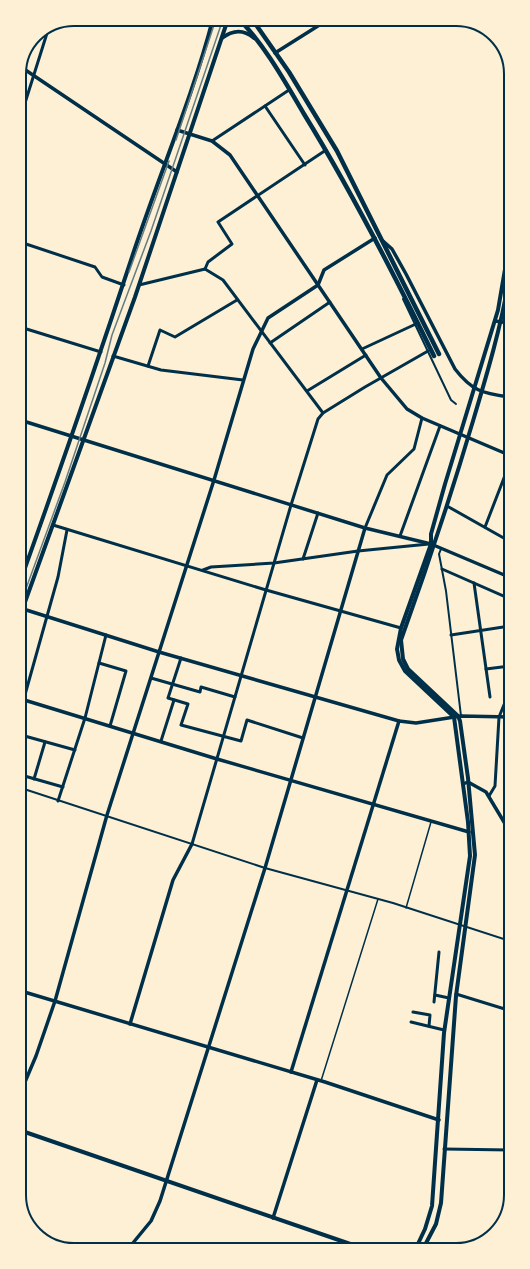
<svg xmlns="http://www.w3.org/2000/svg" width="530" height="1269" viewBox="0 0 530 1269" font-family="'Nunito Sans',sans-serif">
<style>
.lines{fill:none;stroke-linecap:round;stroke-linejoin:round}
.service{stroke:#003049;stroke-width:1.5}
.pedestrian{stroke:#003049;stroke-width:2}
.minor{stroke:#003049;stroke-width:3}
.tertiary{stroke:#003049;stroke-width:3.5}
.secondary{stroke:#003049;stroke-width:4}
.primary{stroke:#003049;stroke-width:4.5}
.rail{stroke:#657d81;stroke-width:1.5}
.rim{fill:none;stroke:#003049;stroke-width:2}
</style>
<rect width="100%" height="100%" fill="#fdf0d5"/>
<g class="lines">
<!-- service -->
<g class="service">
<polyline points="406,908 431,822"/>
<polyline points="321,1081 378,899"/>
</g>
<!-- pedestrian -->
<g class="pedestrian">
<polyline points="403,299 451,400 456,404"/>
<polyline points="441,549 439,554 446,591 461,716"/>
<polyline points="21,788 265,868 393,903 510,941"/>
</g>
<!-- minor -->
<g class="minor">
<polyline points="265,106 305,165"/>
<polyline points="19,122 48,30"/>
<polyline points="212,141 289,90"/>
<polyline points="20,242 95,267 102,277 124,285"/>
<polyline points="205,269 208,262 232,244 218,222 326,150"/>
<polyline points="139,285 205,269 223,280 323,413"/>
<polyline points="20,327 101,352"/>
<polyline points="270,343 330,302"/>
<polyline points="362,349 418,323"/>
<polyline points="113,356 161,370 243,380"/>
<polyline points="148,366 160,330 175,337 237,300"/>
<polyline points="307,391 366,355"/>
<polyline points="447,506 509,541"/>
<polyline points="53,525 266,590 401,628"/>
<polyline points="485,527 509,465"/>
<polyline points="365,528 387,475 414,449 422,418"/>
<polyline points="400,536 440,426"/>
<polyline points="303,559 318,513"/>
<polyline points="442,569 510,599"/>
<polyline points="203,570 211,567 274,563 358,551 429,544"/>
<polyline points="474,583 490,697"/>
<polyline points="506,598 510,628"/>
<polyline points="451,635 510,626"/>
<polyline points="181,658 168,698 188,704 181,725 241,741 247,720 303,738"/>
<polyline points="99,663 126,671 110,726"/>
<polyline points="486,669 510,666"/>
<polyline points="151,678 200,692 201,687 235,697"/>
<polyline points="21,709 58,577 67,530"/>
<polyline points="21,735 75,750"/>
<polyline points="161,741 174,700"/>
<polyline points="21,775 63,787"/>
<polyline points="34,779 45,742"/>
<polyline points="489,796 495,786 499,717 510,690"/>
<polyline points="58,801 85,718 106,635"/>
<polyline points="192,844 291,505 318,419 323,413 365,387 428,351"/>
<polyline points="456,994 511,1011"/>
<polyline points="435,995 449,998"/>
<polyline points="434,1002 439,952"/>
<polyline points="413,1012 430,1015 429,1026"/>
<polyline points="411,1022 444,1030"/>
<polyline points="444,1149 511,1150"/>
</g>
<!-- tertiary -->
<g class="tertiary">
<polyline points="275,53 329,19"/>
<polyline points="21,67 177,172"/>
<polyline points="177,130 212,141 230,155 381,378 407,409 422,418 509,455"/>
<path d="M383,241L392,249L406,274L455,369C472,391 482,393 509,397"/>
<polyline points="495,321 509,323"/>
<polyline points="20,420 365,528 431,544 509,577"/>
<polyline points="20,608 159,652 399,721 416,723 461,716 510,717"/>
<polyline points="21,699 217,759 469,832"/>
<polyline points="463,784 468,782 486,792 510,832"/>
<polyline points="21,991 325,1082 439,1120"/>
<polyline points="130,1024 173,880 192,844"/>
<polyline points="291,1072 399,721"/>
<polyline points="22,1089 36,1056 55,1001 107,815 214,480 253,349 268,318 318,285 324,270 375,238"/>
<polyline points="273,1218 317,1080"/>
<polyline points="128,1249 151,1221 160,1201 265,868 365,528"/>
</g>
<!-- secondary -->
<g class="secondary">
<path d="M222,38C233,30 243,29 254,38"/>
<path d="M20,582C59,473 97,363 133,254C159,175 192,99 213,19"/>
<polyline points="20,616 135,297 228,19"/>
<polyline points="22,1131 362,1248"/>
<path d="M424,1247L436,1224L441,1203L456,996L475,855L468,778L460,721L458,716L408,669L403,659L401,640C427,568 451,495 473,421C487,374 501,327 509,279"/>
<polyline points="416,1248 425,1229 432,1206 444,1033 470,856 468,822 454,717 405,671 399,660 397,649 401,628 431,544 431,534 445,484 498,310 509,246"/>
</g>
<!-- primary -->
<g class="primary">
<path d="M239,19C266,47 285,82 304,114C352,192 394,274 434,356"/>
<polyline points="252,19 289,72 337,151 439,354"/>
</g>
<!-- rail -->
<g class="rail">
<polyline points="176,140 216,19"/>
<polyline points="129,272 169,161"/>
<polyline points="20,605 65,482 105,363 112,335 151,231 223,19"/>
</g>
</g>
<!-- crop -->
<path d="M0 0H530V1269H0ZM74 26H456A48 48 0 0 1 504 74V1195A48 48 0 0 1 456 1243H74A48 48 0 0 1 26 1195V74A48 48 0 0 1 74 26Z" fill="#fdf0d5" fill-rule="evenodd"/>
<path class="rim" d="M74 26H456A48 48 0 0 1 504 74V1195A48 48 0 0 1 456 1243H74A48 48 0 0 1 26 1195V74A48 48 0 0 1 74 26Z"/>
</svg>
